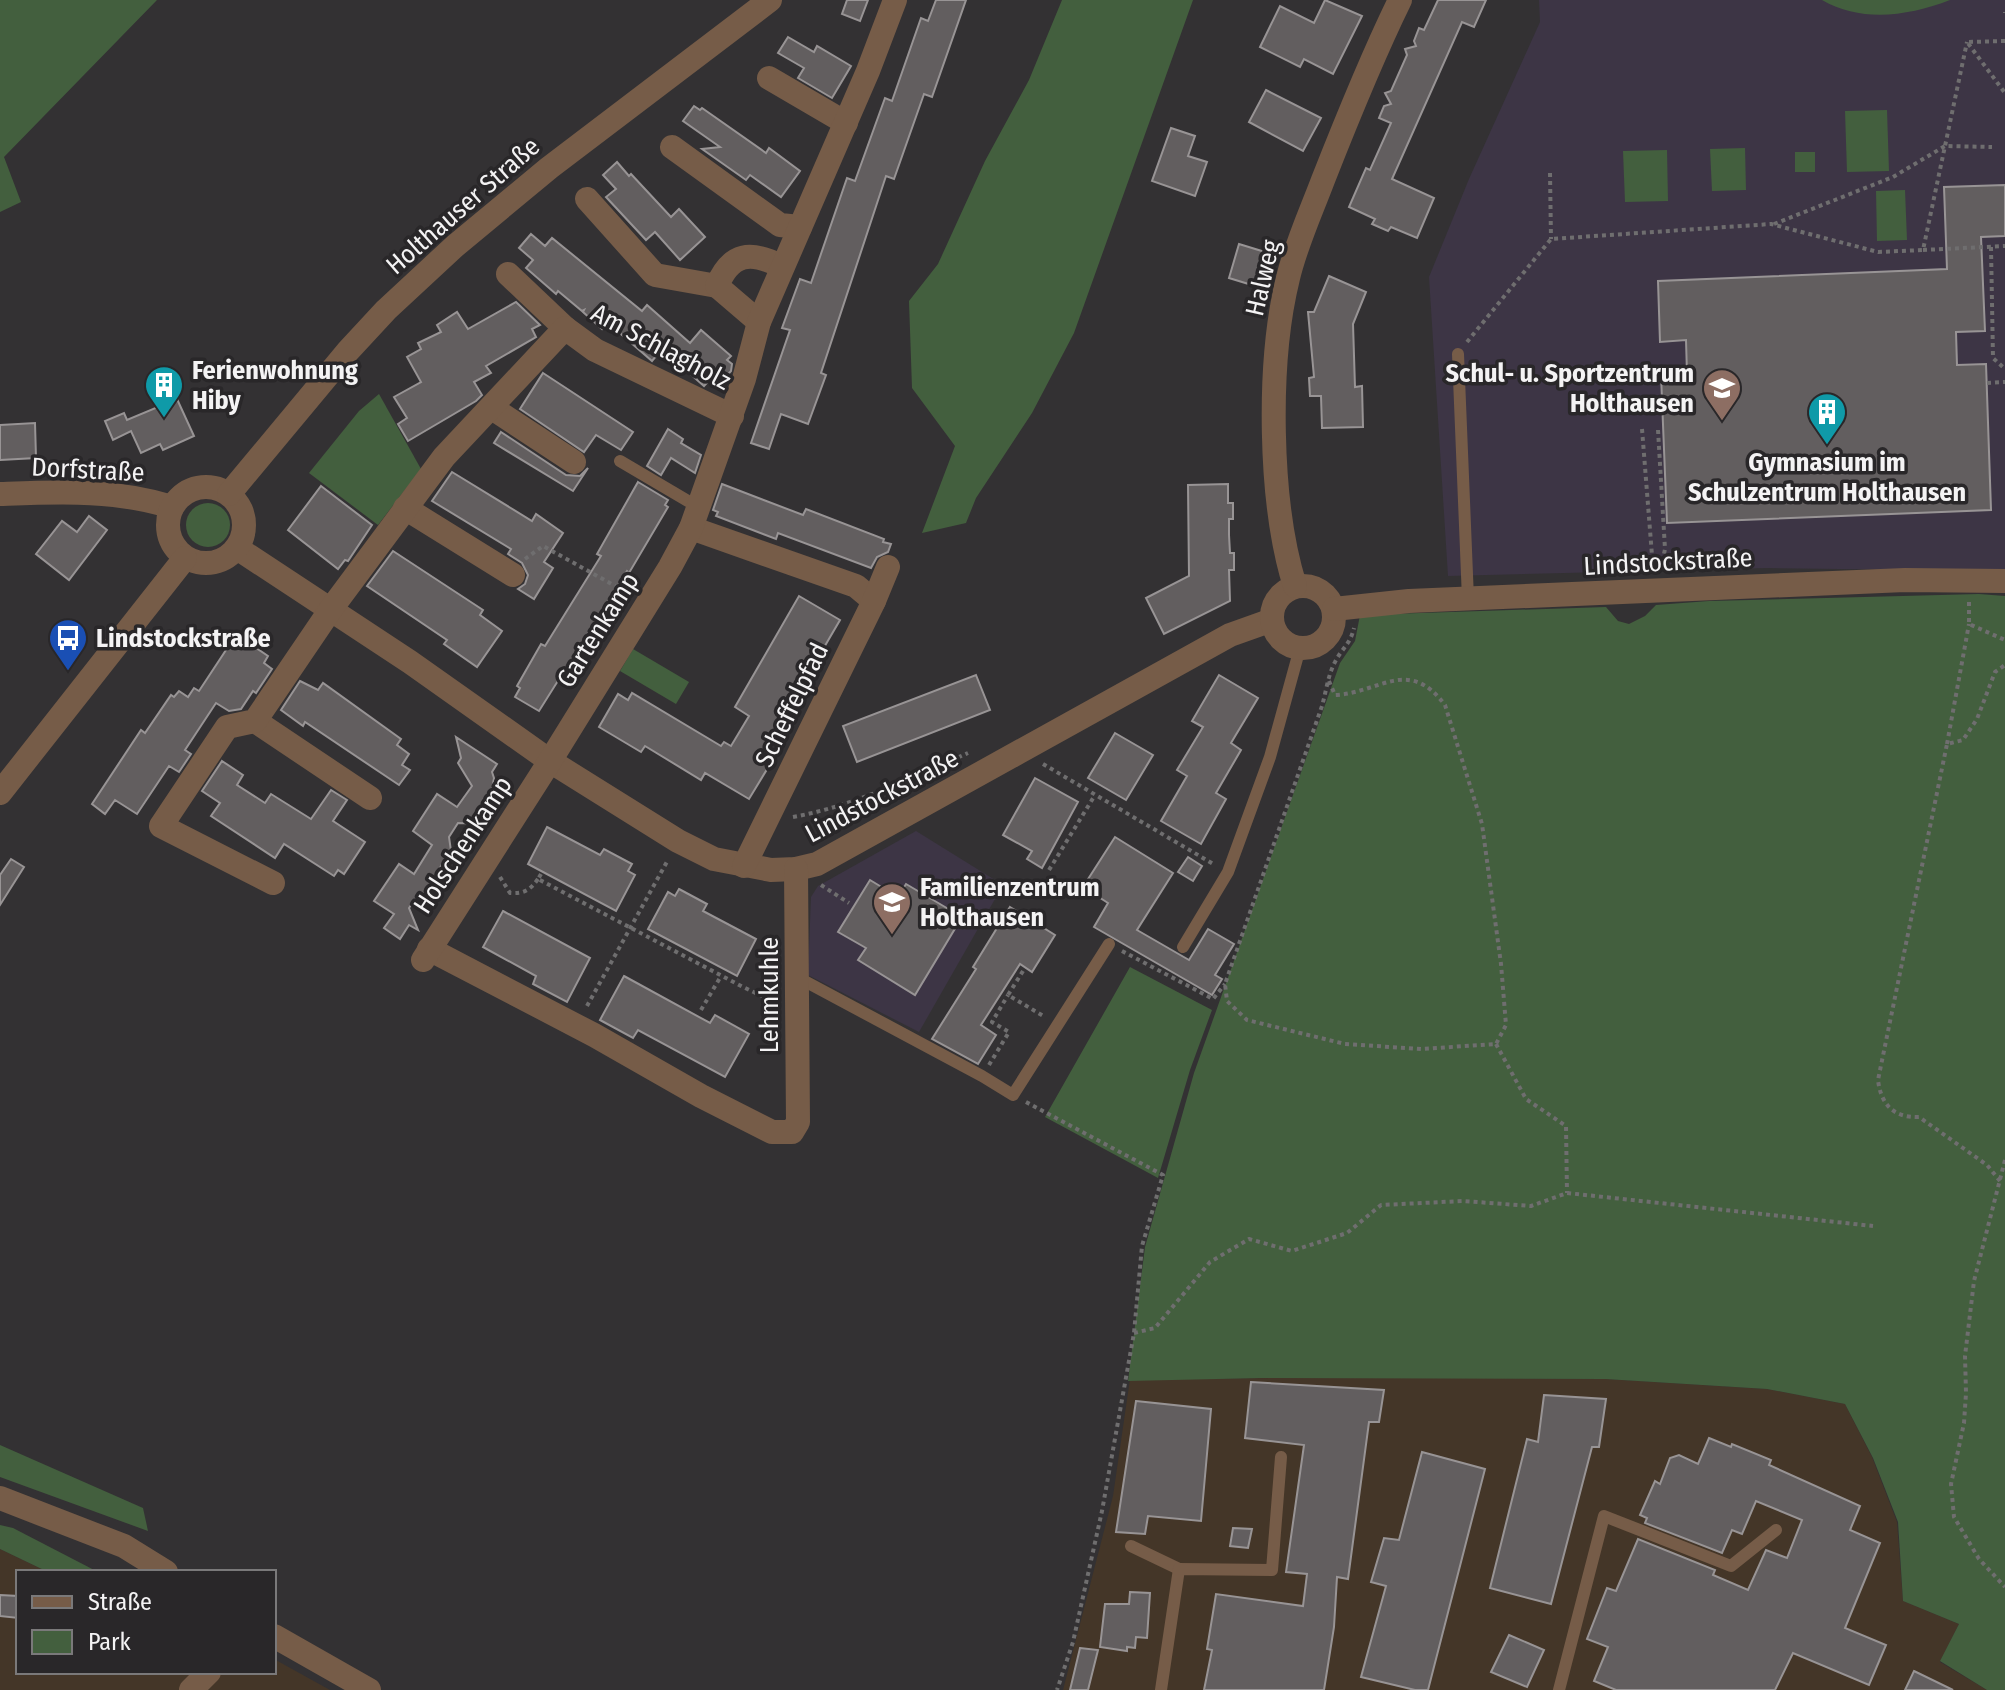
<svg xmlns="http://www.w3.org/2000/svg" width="2005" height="1690" viewBox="0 0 2005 1690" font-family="'Fira Sans Condensed',sans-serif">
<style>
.industrial{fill:#443628}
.education{fill:#3d3545}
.green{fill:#435f3e}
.building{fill:#625e5f;stroke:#989495;stroke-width:2}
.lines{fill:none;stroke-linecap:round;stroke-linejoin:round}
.path{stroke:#6f6e6f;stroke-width:4;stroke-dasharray:4 4;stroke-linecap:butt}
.service{stroke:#765c48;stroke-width:12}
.minor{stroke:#765c48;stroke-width:24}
.tertiary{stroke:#765c48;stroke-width:24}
.labels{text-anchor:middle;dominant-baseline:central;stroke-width:7;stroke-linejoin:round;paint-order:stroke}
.street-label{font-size:26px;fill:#f4f3f4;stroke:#292729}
.poi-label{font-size:26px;font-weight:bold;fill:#f4f3f4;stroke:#292729;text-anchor:start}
</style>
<rect width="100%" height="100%" fill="#333133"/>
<!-- industrial -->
<g class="industrial">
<polygon points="1399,1377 1606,1379 1767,1389 1845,1404 1872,1457 1897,1522 1903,1601 1959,1624 1940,1662 1987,1690 1063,1690 1113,1496 1130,1379"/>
<polygon points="0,1549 48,1572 18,1572 18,1672 274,1672 274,1659 330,1690 0,1690"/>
</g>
<!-- education -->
<g class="education">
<polygon points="1539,0 2005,0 2005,571 1767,568 1448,576 1429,277 1469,179 1540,22"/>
<polygon points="916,831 1003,885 919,1032 808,975 811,897 818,886"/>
</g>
<!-- green -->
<g class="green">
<polygon points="0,0 157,0 4,157 21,202 0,212"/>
<polygon points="1062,0 1193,0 1074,333 1032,413 976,498 966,523 922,533 955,446 912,388 909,301 938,264 985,161 1029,80"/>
<path d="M1822,0H1950C1908,16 1862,23 1822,0Z"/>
<polygon points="1887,110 1889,171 1847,172 1845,111"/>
<polygon points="1745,148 1746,190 1712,191 1710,149"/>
<polygon points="1667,150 1668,201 1625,202 1623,151"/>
<rect x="1795" y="152" width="20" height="20"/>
<polygon points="1905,190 1907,240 1877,241 1876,191"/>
<polygon points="379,394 421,469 378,525 309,473 359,411"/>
<circle cx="208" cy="525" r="22"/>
<polygon points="1979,594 2005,596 2005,1690 1987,1690 1940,1661 1959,1624 1903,1601 1898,1522 1873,1458 1845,1404 1767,1389 1605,1379 1262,1378 1128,1381 1145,1247 1194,1073 1340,663 1355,641 1360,615 1606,607 1618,621 1629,624 1645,616 1656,605 1709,601"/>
<polygon points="633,649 689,682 676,704 620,671"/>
<polygon points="1130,967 1212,1010 1190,1070 1158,1178 1045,1117"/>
<polygon points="0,1445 143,1508 148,1531 0,1477"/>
<polygon points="0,1525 13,1528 98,1572 48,1572 0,1549"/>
</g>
<!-- building -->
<g class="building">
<polygon points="847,0 868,0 860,21 842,14"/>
<polygon points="936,0 966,0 932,97 924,94 894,179 886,176 821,373 826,375 808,424 781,414 769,449 751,443 790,330 782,328 800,279 811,283 847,178 855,181 885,98 892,101 921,18 928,21"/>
<polygon points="1325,0 1362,16 1333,74 1304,59 1300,67 1260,47 1280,6 1314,23"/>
<polygon points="1438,0 1486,0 1474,27 1462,22 1392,179 1434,198 1417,238 1391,227 1388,231 1372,224 1375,219 1349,207 1366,168 1370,170 1391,123 1379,118 1384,106 1391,104 1385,93 1391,91 1407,55 1405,49 1416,46 1414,41 1419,28 1424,30"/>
<polygon points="788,37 814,52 817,46 851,66 832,98 798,78 804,68 778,53"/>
<polygon points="1266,90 1321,118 1303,151 1249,122"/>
<polygon points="694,106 700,110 702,108 766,153 769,148 800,171 781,197 750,175 746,180 702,149 720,147 683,121"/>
<polygon points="1171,128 1195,136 1188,156 1207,162 1195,196 1152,181"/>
<polygon points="617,162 629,176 631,174 671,217 679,209 705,237 680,260 655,232 646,240 606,197 616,189 603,175"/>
<polygon points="2005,185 2005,236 1981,237 1985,331 1956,332 1957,365 1986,364 1991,510 1667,523 1661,375 1687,374 1686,340 1660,342 1658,281 1947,269 1944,187"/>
<polygon points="531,234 545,246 552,238 642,311 647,305 690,343 701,330 731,356 727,360 732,364 731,371 722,381 715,374 704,386 662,349 652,361 607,322 602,329 583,312 584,310 582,311 558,291 556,294 526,268 533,260 519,248"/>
<polygon points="1239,244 1265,252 1255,286 1229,278"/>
<polygon points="1329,276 1366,292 1353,324 1355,387 1362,386 1363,427 1322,428 1321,396 1310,396 1309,378 1314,377 1308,312 1314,312"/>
<polygon points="516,302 540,325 532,329 536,337 486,366 491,373 474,382 482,395 476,401 408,441 398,424 407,418 394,397 421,382 407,357 421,349 418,343 441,332 437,325 457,312 468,329"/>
<polygon points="543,373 633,432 621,450 596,435 584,452 520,409"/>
<polygon points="177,399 194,436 163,450 160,444 141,453 131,431 113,440 105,421 124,413 127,420"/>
<polygon points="35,423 36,458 0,460 0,425"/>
<polygon points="668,429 683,439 681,443 701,455 695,473 671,458 661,475 647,466"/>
<polygon points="501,432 566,475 580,476 588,468 573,491 494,443"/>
<polygon points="452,472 532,521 536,514 563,533 544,562 553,568 534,599 518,589 525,584 528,575 522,563 508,554 511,549 432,501"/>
<polygon points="638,482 668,500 665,505 668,507 629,573 627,571 539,711 515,697 520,688 517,686 541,644 545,646 601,556 597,554"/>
<polygon points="722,484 803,515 806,509 884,539 883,542 891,544 888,552 877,557 871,568 778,533 776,539 716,516 718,512 713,510"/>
<polygon points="1228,484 1228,503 1233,503 1233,519 1229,519 1229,535 1230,553 1234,553 1234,570 1229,570 1230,601 1164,634 1146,598 1189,576 1188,485"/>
<polygon points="321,486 372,525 348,561 345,560 338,569 288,530"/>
<polygon points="89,516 107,530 69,580 36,554 62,521 77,532"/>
<polygon points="393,551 483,610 480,615 502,631 477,667 444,644 447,640 367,586"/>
<polygon points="799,596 840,620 812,668 816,670 760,761 769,766 749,799 705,773 701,780 645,746 641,752 599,727 618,694 628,700 632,693 721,746 724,742 731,746 749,716 735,707"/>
<polygon points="240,637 268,656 264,663 272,669 256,693 253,691 241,709 229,711 216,703 185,750 191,754 179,772 169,766 137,814 115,800 105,814 92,804 141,730 145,733 171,695 174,697 179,691 188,697 194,688 199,691 232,641 235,643"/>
<polygon points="976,675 990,710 857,762 843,726"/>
<polygon points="1219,675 1258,698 1231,743 1241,750 1216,793 1226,799 1201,844 1161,821 1187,776 1177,770 1203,727 1192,721"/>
<polygon points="300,681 318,690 323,683 401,739 397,745 409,754 402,765 410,770 399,785 305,722 303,726 281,710"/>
<polygon points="1115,733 1153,755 1126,800 1088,778"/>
<polygon points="456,737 497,764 492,772 494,778 492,790 473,818 483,824 458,823 449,837 452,858 447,855 439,870 444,873 436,885 425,893 418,895 409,908 418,930 409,925 400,939 384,928 394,914 374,901 399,864 414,874 432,845 413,831 437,794 457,807 472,786 458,763 461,758"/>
<polygon points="222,761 243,775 237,785 265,803 271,794 311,819 331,790 347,800 333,821 365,842 344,874 338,870 334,876 284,844 275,858 211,816 220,803 202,791"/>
<polygon points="1035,778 1078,802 1042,868 1027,859 1032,851 1003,835"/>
<polygon points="547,827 600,855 604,849 632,864 628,871 635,875 616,911 528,864"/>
<polygon points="1115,837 1173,873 1137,930 1189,960 1208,929 1234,944 1215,975 1222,979 1212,995 1094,927 1108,903 1083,887"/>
<polygon points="1188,857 1202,866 1193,881 1178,872"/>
<polygon points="11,859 24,867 0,905 0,875"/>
<polygon points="870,880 898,897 906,884 962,917 915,995 858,960 866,948 838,932"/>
<polygon points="679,889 707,904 703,911 756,939 737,976 648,929 668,892 675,896"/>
<polygon points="1010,907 1055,935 1032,972 1020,964 981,1025 996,1035 978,1064 932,1039 976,969 973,967"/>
<polygon points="503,911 590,958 567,1002 533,984 536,976 483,947"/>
<polygon points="624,976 710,1023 715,1015 749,1034 725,1077 638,1030 633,1038 600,1020"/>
<polygon points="1251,1382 1384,1390 1379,1422 1369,1422 1348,1579 1337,1577 1334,1627 1324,1690 1204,1690 1212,1650 1207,1649 1216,1594 1303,1606 1307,1574 1286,1572 1304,1445 1245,1438"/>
<polygon points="1544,1395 1606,1399 1599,1447 1592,1447 1551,1604 1490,1588 1527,1439 1538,1442"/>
<polygon points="1136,1401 1211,1409 1201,1521 1148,1516 1145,1534 1116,1532"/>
<polygon points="1709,1438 1731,1447 1732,1444 1771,1460 1769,1465 1860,1506 1850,1530 1880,1543 1845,1628 1886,1645 1869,1685 1793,1653 1775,1690 1616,1690 1594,1681 1608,1647 1587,1639 1607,1588 1616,1591 1638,1539 1715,1570 1713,1575 1748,1590 1766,1550 1787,1558 1802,1520 1756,1501 1742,1534 1732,1530 1722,1553 1645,1523 1647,1518 1640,1515 1655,1481 1660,1484 1670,1458 1679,1455 1698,1464"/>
<polygon points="1422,1452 1485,1469 1428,1690 1415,1690 1361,1677 1386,1586 1371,1582 1384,1538 1399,1540"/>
<polygon points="1233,1528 1252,1529 1248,1548 1230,1546"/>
<polygon points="1130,1592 1150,1593 1147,1638 1136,1637 1135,1648 1127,1647 1127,1651 1100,1647 1105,1604 1129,1604"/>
<polygon points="0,1595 18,1596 18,1618 0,1616"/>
<polygon points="1509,1635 1544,1650 1527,1687 1491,1672"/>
<polygon points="1080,1648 1098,1650 1088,1690 1070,1690"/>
<polygon points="1914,1671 1953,1690 1905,1690"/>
</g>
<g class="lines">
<!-- path -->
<g class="path">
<polyline points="2005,12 2005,13"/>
<polyline points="2005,41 1967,42 2005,93"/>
<polyline points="1550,173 1551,239"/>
<polyline points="1774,224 1893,177 1945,146 1992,147"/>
<polyline points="1991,247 1993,358 2005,369"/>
<polyline points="1923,250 2005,246"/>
<polyline points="1467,342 1551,239 1771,224 1878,252 1923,250 1967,42"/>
<polyline points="1987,383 2005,382"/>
<polyline points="1642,429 1653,568"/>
<polyline points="1658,430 1665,549 1661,569"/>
<polyline points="525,559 543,546 628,593"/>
<polyline points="1969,602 1969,624 2005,640"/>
<path d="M1329,681L1335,695C1380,693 1408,656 1445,705L1482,824L1501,964L1506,1025L1496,1044L1421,1049L1345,1044L1247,1020L1227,1001L1225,984L1322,706C1326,692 1328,675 1335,662C1342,648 1350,645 1354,628"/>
<polyline points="1947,744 1969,624"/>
<polyline points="1043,764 1215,865"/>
<path d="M793,817C854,806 911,778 968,753"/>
<polyline points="1049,870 1095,795"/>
<polyline points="541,874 538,879 743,987 762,996 777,995"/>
<path d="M500,877L510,893C524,894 530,890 538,879"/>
<polyline points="821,885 849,903"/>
<polyline points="1122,951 1213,999 1225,984"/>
<polyline points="1023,971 1008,995 1045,1017"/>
<polyline points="587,1006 668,860"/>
<polyline points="701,1010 721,976"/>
<polyline points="1496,1044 1526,1099 1566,1126 1567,1193"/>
<polyline points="989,1065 1009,1032 992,1022 1008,995"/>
<polyline points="1026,1102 1163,1175 1142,1246 1134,1333 1102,1511 1073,1642 1057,1690"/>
<polyline points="2005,1160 1974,1281 1965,1356 1966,1393 1964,1423 1951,1484 1954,1517 1979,1559 2005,1587"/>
<path d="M2000,1181L1987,1165L1919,1117C1893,1118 1881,1104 1878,1080L1947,744L1963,740L1977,719L1995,672L2005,665"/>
<polyline points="1134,1333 1155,1328 1210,1262 1249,1239 1292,1251 1347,1233 1381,1205 1463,1201 1531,1206 1567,1193 1873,1226"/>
</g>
<!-- service -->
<g class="service">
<polyline points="1458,354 1468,599"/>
<polyline points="620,461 698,507"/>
<polyline points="1183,947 1228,872 1270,757 1300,648"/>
<polyline points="797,977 982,1076 1013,1095 1109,944"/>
<polyline points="1131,1546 1179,1569"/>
<polyline points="1161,1690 1179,1569 1272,1570 1281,1457"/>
<polyline points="1559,1690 1604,1516 1731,1566 1776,1530"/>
</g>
<!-- minor -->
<g class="minor">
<polyline points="769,78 846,123"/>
<polyline points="672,147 780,225 800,227"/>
<polyline points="587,199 655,275 717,286"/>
<polyline points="508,274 565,328"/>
<path d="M759,322L717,286C731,252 751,251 781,266"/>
<polyline points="492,408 574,462"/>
<path d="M0,494C58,492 116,489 172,507"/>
<polyline points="405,508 513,575"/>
<polyline points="691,528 856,586 874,601"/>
<polyline points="237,548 410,662 550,761 678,841 714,859 771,870 796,869 817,864 1230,635 1272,620"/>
<circle cx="1303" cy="617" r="31"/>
<path d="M1295,586C1269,503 1267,363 1288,278C1296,244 1311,212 1323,180C1347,119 1371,59 1400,0"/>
<polyline points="1334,609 1409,601 1905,580 2005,581"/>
<polyline points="255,721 370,798"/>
<polyline points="744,866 874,601 888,567"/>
<polyline points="273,883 161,826 227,727 255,721 331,609 444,457 565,328 595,350 732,416"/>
<polyline points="429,949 594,1035 701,1096 772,1132 792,1132 798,1122 796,869"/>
<polyline points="423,960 550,761 670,567 691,528 744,379 759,322 868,71 895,0"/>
<polyline points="191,1690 209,1672"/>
</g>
<!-- tertiary -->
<g class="tertiary">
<circle cx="206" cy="525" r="38"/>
<polyline points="229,494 348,351 386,310 455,246 549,168 770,0"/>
<polyline points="0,793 185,558"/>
<polyline points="0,1498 124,1546 166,1572"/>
<polyline points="274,1636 369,1690"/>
</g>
</g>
<!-- icons -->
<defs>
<symbol id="building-pin" viewBox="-11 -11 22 30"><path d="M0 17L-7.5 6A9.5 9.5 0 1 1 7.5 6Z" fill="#0f9aa8" stroke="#292729"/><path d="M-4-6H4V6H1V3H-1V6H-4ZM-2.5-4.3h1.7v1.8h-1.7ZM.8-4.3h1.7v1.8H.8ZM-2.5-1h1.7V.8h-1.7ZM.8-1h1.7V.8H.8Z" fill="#fff"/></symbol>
<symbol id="school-pin" viewBox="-11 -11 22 30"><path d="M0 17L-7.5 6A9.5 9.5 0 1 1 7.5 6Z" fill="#8d6e63" stroke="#292729"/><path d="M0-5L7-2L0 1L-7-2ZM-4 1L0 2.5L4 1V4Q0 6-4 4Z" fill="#fff"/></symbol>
<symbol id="bus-pin" viewBox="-11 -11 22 30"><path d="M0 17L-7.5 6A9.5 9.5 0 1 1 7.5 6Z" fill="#1a4fb4" stroke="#292729"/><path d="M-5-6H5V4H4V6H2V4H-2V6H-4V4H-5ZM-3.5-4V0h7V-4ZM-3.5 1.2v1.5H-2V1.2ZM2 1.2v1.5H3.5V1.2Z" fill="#fff"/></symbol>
</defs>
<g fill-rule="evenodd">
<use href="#building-pin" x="142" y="363" width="44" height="60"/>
<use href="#school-pin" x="1700" y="366" width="44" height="60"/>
<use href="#building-pin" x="1805" y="390" width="44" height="60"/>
<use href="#bus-pin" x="46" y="616" width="44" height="60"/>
<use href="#school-pin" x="870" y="880" width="44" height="60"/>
</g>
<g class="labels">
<!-- street labels -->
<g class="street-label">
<text transform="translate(463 206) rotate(-41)">Holthauser Straße</text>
<text transform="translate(1263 278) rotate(-77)">Halweg</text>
<text transform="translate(661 347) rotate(28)">Am Schlagholz</text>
<text transform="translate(88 470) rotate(3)">Dorfstraße</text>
<text transform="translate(1668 562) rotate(-3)">Lindstockstraße</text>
<text transform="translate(598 630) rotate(-58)">Gartenkamp</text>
<text transform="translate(792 705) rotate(-64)">Scheffelpfad</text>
<text transform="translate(882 796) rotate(-28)">Lindstockstraße</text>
<text transform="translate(463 845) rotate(-57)">Holschenkamp</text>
<text transform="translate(769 995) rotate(-90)">Lehmkuhle</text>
</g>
<!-- poi labels -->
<g class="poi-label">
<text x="192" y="370">Ferienwohnung<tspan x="192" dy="30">Hiby</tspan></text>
<text x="1694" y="373" text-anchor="end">Schul- u. Sportzentrum<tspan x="1694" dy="30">Holthausen</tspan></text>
<text x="1827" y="462" text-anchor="middle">Gymnasium im<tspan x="1827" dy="30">Schulzentrum Holthausen</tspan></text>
<text x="96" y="638">Lindstockstraße</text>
<text x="920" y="887">Familienzentrum<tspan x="920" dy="30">Holthausen</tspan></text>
</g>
</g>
<!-- legend -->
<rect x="16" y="1570" width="260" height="104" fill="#292729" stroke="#7a797a" stroke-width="2"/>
<rect x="32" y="1596" width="40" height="12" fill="#765c48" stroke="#7a797a" stroke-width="2"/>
<text x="88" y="1610" font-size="24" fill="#f4f3f4">Straße</text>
<rect x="32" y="1630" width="40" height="24" fill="#435f3e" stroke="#7a797a" stroke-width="2"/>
<text x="88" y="1650" font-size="24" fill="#f4f3f4">Park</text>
</svg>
